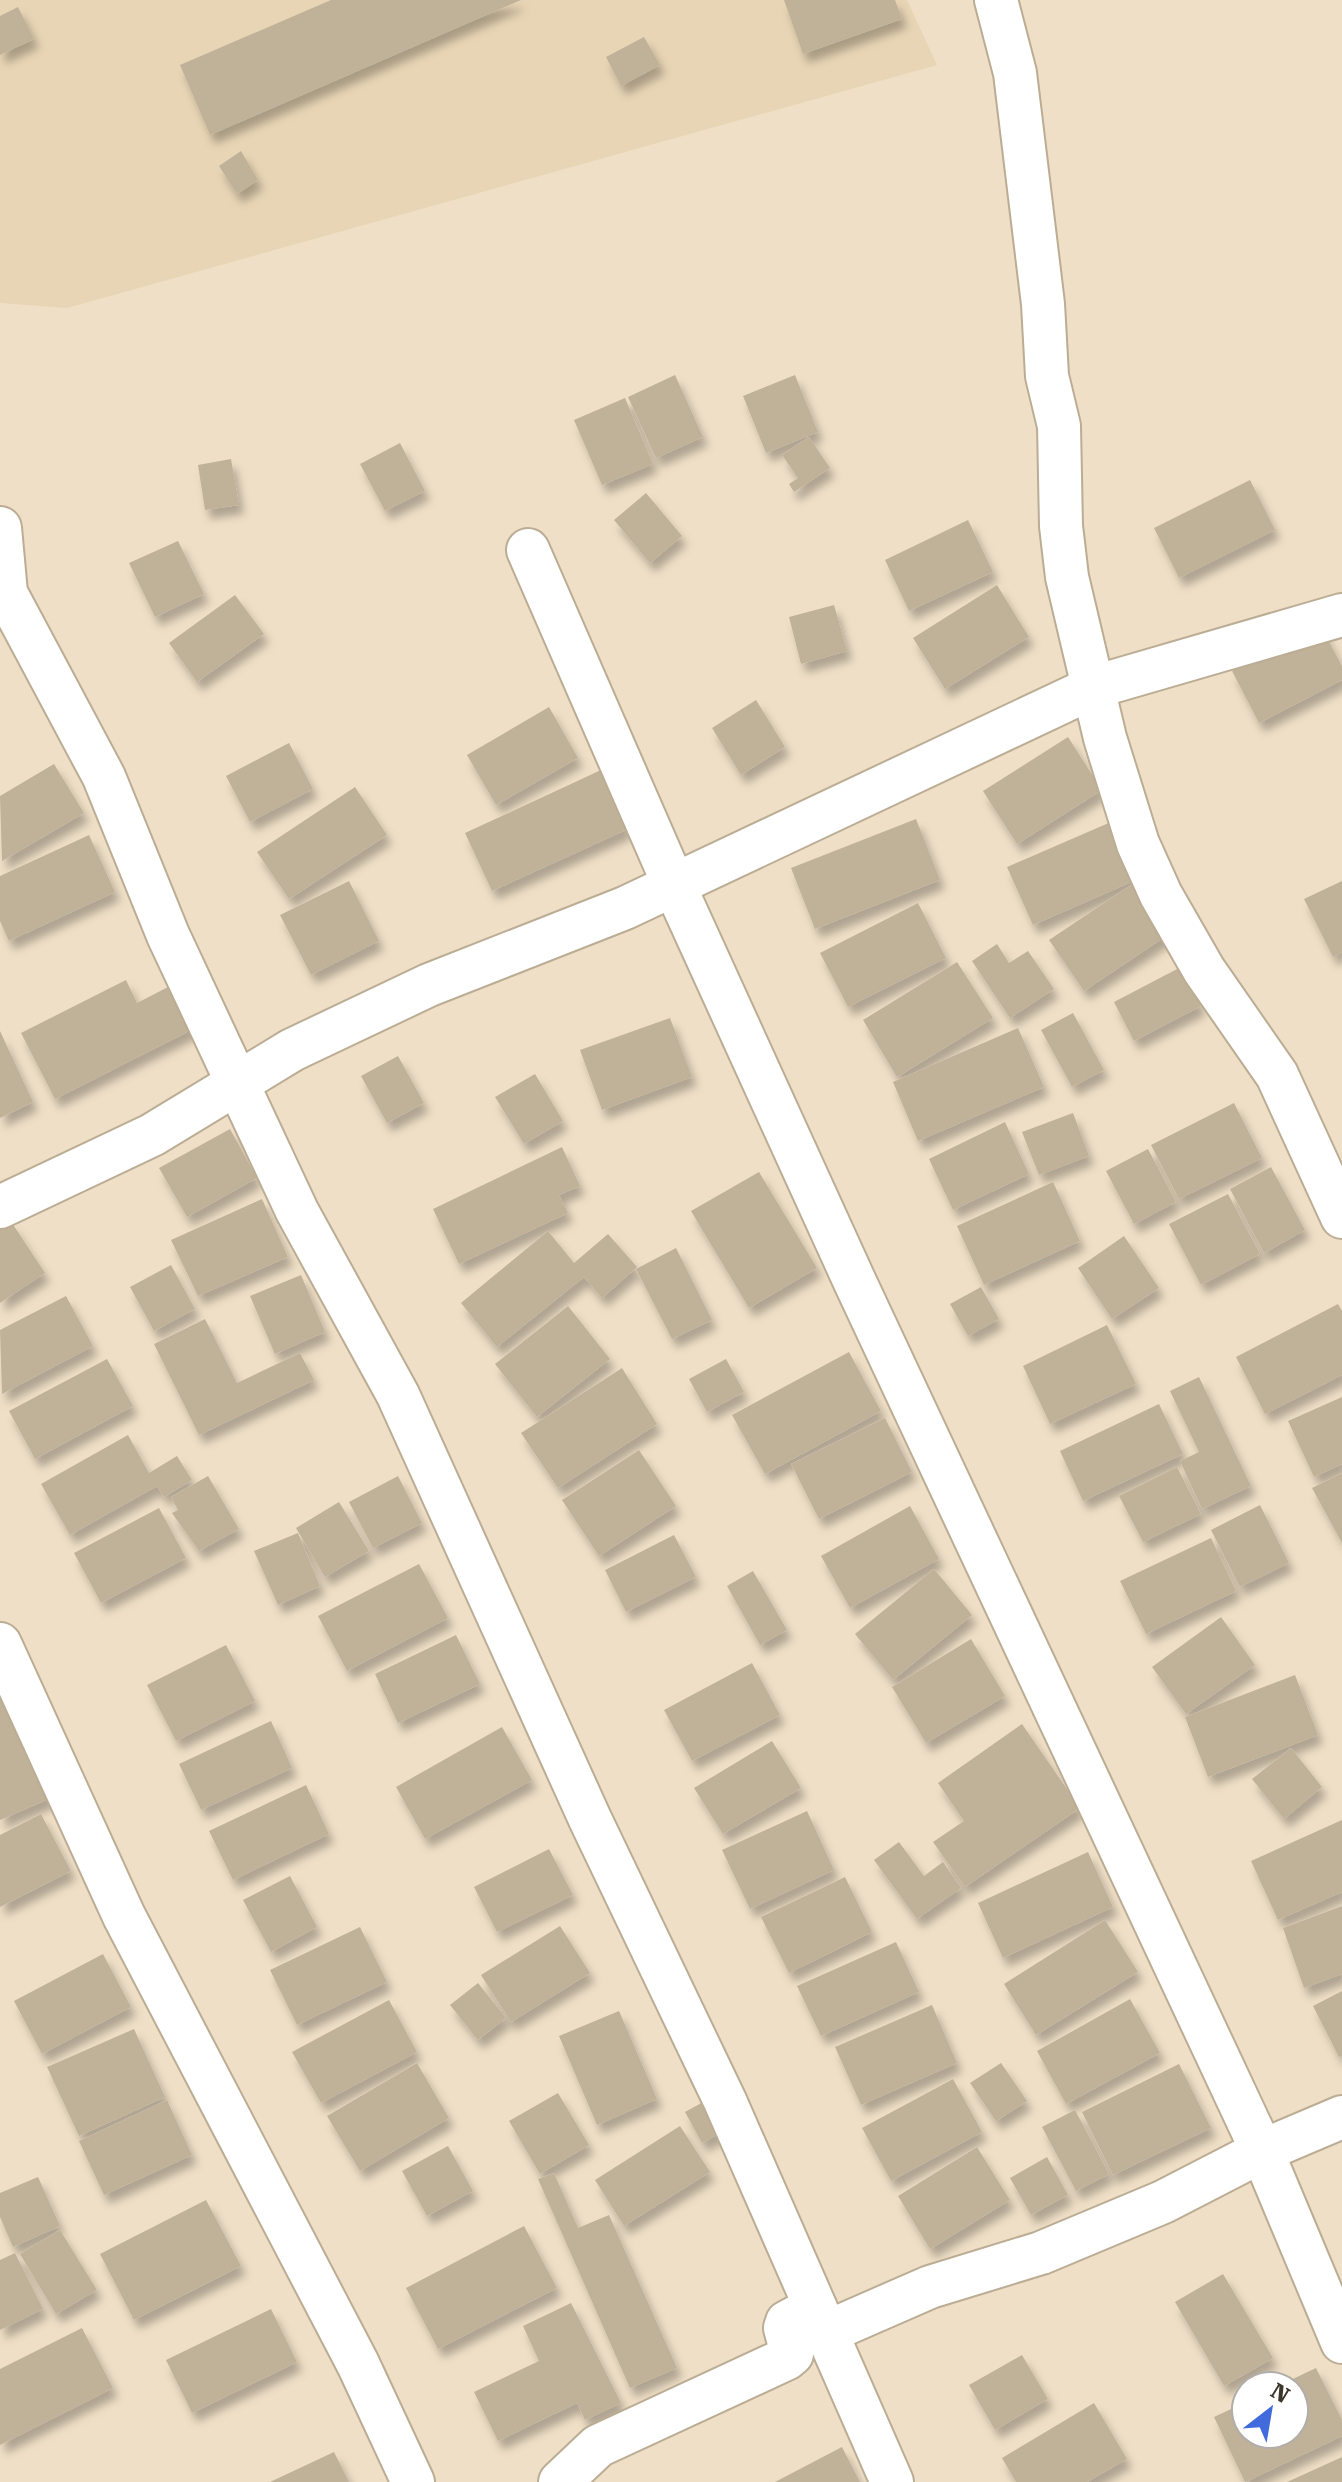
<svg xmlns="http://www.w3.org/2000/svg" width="1342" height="2482" viewBox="0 0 1342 2482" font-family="'Roboto Serif',serif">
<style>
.built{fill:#e8d5b5}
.building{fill:#c0b199;filter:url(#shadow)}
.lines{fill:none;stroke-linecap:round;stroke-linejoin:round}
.street-casing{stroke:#bbac94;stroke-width:46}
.street{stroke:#fff;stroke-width:42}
</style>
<defs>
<filter id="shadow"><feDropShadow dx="5" dy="9" stdDeviation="4" flood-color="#0004"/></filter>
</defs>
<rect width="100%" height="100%" fill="#efdfc6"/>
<!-- built -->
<polygon class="built" points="0,0 907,0 937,65 67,308 0,303"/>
<!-- building -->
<g class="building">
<polygon points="331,0 521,0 210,135 180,65"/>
<polygon points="784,0 895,0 902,19 803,54"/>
<polygon points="18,7 34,39 0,55 0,16"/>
<polygon points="644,37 660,65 621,86 606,57"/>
<polygon points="241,151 258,180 237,194 219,166"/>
<polygon points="675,375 703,437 656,458 628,397"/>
<polygon points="795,375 818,432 766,453 743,396"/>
<polygon points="625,398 653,464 602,485 574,420"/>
<polygon points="809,437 830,468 794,492 789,484 798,478 782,455"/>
<polygon points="400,443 425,491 385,511 360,464"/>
<polygon points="231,459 239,505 205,510 198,465"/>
<polygon points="1250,480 1275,530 1179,578 1154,528"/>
<polygon points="646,493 682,536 650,563 614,520"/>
<polygon points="968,520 993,572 909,611 885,560"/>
<polygon points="178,541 204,594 155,617 129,563"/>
<polygon points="997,585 1029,637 945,689 913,638"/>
<polygon points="235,595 264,634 197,682 169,643"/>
<polygon points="834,605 847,651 801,664 789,617"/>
<polygon points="1320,625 1342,666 1342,680 1259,723 1232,671"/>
<polygon points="756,700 785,747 741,775 712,728"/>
<polygon points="549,707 578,758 496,805 467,755"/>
<polygon points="1068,737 1102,790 1017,844 983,791"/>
<polygon points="289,743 313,789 250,822 226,776"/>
<polygon points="54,764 84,813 2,861 0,796"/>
<polygon points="601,770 628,829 492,891 465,833"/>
<polygon points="355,787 387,835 289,899 257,852"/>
<polygon points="916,819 940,880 815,929 791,868"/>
<polygon points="1111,822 1136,880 1033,925 1007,867"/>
<polygon points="89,835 115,892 9,941 0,921 0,876"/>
<polygon points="349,881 379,941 311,975 280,915"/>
<polygon points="1342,881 1342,952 1333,957 1304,899"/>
<polygon points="1134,883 1169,934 1084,991 1049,940"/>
<polygon points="918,903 946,958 848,1007 820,953"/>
<polygon points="997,944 1009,963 1028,951 1054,989 1010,1018 972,961"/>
<polygon points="957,962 993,1018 897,1077 863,1020"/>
<polygon points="1181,967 1201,1006 1134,1041 1114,1002"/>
<polygon points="126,980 137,1003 172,985 195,1028 55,1099 21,1033"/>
<polygon points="1073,1013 1104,1070 1072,1087 1041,1030"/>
<polygon points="670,1018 692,1077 602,1110 580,1050"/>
<polygon points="1018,1028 1044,1087 918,1141 893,1082"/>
<polygon points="0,1031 33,1102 0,1118"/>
<polygon points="398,1056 424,1103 387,1123 361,1076"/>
<polygon points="535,1074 563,1121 524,1144 495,1097"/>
<polygon points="1234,1103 1262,1158 1179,1199 1151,1145"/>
<polygon points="1073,1113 1089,1156 1039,1175 1022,1132"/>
<polygon points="1005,1122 1029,1174 953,1210 929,1159"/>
<polygon points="230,1129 257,1178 187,1217 159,1168"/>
<polygon points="562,1147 580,1186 559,1195 568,1213 459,1264 433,1209"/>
<polygon points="1148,1149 1176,1202 1134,1224 1106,1171"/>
<polygon points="1271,1167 1305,1230 1264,1253 1230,1189"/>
<polygon points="759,1172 817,1268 749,1308 691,1211"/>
<polygon points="1053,1182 1080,1241 984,1285 957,1226"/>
<polygon points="1228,1194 1260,1254 1201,1285 1169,1224"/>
<polygon points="262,1199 288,1257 198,1296 171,1240"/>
<polygon points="12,1223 45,1273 0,1303 0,1230"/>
<polygon points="548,1231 574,1263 608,1234 637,1267 602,1298 584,1277 497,1347 461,1303"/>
<polygon points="1124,1236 1159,1288 1112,1319 1078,1268"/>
<polygon points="676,1248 712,1320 672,1339 636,1269"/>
<polygon points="171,1265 195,1309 154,1331 130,1287"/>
<polygon points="301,1275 325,1332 275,1354 250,1296"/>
<polygon points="981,1287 999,1319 968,1336 950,1304"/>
<polygon points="66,1296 93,1346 2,1394 0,1330"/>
<polygon points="1338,1304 1342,1311 1342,1375 1265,1414 1236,1357"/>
<polygon points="568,1306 610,1359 537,1417 495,1364"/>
<polygon points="205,1319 237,1383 300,1353 314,1380 199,1435 154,1344"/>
<polygon points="1107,1325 1136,1384 1050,1424 1023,1366"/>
<polygon points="849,1352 881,1411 765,1474 732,1415"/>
<polygon points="107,1359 133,1406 35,1459 9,1411"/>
<polygon points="726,1359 744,1392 707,1412 689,1379"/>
<polygon points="622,1368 657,1424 558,1488 521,1433"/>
<polygon points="1199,1377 1251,1486 1202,1509 1180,1461 1199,1452 1170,1391"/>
<polygon points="1342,1397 1342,1464 1314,1477 1288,1421"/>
<polygon points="1159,1404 1183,1454 1083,1501 1060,1451"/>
<polygon points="885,1418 912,1472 819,1519 791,1464"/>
<polygon points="128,1435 149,1473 177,1456 192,1480 164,1497 157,1486 70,1535 41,1484"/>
<polygon points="639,1450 676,1506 599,1556 562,1500"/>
<polygon points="1177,1467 1201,1514 1143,1542 1119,1496"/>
<polygon points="1342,1473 1342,1543 1312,1488"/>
<polygon points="208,1476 239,1529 199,1551 172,1513 178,1510 171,1497"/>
<polygon points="398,1476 422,1523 373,1548 349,1502"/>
<polygon points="339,1502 369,1551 325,1577 296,1528"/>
<polygon points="1260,1505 1289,1563 1240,1587 1211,1530"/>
<polygon points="910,1506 939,1559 850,1608 821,1556"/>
<polygon points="159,1508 186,1558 101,1603 74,1553"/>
<polygon points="298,1533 320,1586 278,1605 254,1551"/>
<polygon points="674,1535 696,1577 626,1612 605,1570"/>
<polygon points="1211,1538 1236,1591 1146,1634 1120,1581"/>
<polygon points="419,1564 448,1618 347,1671 318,1616"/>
<polygon points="934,1569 972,1615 893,1680 855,1634"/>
<polygon points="753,1571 787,1630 760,1645 727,1586"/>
<polygon points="1221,1617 1255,1665 1186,1714 1152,1667"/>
<polygon points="456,1635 480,1684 398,1723 375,1674"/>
<polygon points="971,1639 1005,1696 926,1743 892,1687"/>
<polygon points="226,1645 255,1701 176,1741 147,1685"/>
<polygon points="752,1663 780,1715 692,1761 664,1710"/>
<polygon points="1295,1675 1318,1735 1208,1777 1185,1717"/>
<polygon points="0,1686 51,1798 0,1820"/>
<polygon points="271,1721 292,1768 201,1810 179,1764"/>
<polygon points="1022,1724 1080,1808 965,1887 933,1842 964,1821 938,1783"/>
<polygon points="502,1727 532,1780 425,1839 396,1787"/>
<polygon points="772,1741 801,1788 723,1834 694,1788"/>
<polygon points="1291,1748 1322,1787 1284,1819 1252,1779"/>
<polygon points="306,1785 329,1834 233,1880 209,1831"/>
<polygon points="807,1811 834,1870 750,1909 722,1850"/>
<polygon points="41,1814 71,1871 0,1907 0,1835"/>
<polygon points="1342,1820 1342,1892 1278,1920 1251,1861"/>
<polygon points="899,1842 924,1876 943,1862 961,1888 917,1919 874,1860"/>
<polygon points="549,1849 573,1895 497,1932 474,1887"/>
<polygon points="1088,1852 1113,1907 1003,1958 978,1903"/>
<polygon points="290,1876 317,1927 271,1952 243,1900"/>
<polygon points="845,1877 872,1932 789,1973 761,1917"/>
<polygon points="1342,1906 1342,1974 1304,1988 1283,1928"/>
<polygon points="1105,1920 1138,1972 1036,2035 1004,1984"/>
<polygon points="560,1926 590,1973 511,2022 481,1975"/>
<polygon points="360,1927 387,1982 297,2025 270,1970"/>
<polygon points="896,1942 919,1992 821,2036 797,1986"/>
<polygon points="103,1954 131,2007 42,2054 14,2001"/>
<polygon points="478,1983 506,2018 478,2040 450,2005"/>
<polygon points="1342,1991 1342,2056 1339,2057 1313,2006"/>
<polygon points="1130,1999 1160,2053 1066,2104 1037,2051"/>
<polygon points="389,2000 417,2052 321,2103 292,2052"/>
<polygon points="932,2005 957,2063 861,2105 835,2047"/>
<polygon points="619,2011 657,2099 597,2125 559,2036"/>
<polygon points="134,2029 165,2097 79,2136 47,2067"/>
<polygon points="417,2063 449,2118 360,2171 327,2116"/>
<polygon points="1001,2063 1027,2101 996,2121 970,2083"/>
<polygon points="1179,2064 1211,2128 1113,2175 1082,2112"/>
<polygon points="953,2079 982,2132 891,2181 862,2128"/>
<polygon points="558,2093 589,2145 540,2174 509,2121"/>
<polygon points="716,2095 733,2126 702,2143 685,2112"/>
<polygon points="167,2100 192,2155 104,2195 79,2141"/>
<polygon points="1075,2110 1109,2174 1076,2191 1042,2127"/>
<polygon points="680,2126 710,2172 624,2226 595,2180"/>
<polygon points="448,2146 473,2191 427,2216 402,2171"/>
<polygon points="977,2147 1010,2200 930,2249 898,2196"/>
<polygon points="1047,2157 1068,2195 1031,2215 1010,2178"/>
<polygon points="554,2173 578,2228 609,2215 677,2368 630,2388 538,2179"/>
<polygon points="38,2177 60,2226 13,2247 0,2217 0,2193"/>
<polygon points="206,2200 241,2266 134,2320 100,2254"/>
<polygon points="524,2226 557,2288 438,2349 406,2288"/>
<polygon points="60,2230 97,2290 56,2314 20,2254"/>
<polygon points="15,2253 43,2309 0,2330 0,2260"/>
<polygon points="1223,2274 1273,2358 1224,2386 1175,2302"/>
<polygon points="571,2303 621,2403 585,2420 577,2403 498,2441 474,2392 539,2361 523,2326"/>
<polygon points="271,2309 297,2362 192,2413 166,2360"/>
<polygon points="82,2328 113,2388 0,2445 0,2369"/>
<polygon points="1022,2355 1048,2399 995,2430 969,2385"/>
<polygon points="1316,2368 1342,2420 1342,2436 1245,2482 1214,2417 1246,2402 1246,2434 1294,2434 1294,2386 1278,2386"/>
<polygon points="1094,2403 1127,2459 1087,2482 1016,2482 1002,2458"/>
<polygon points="842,2447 860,2482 775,2482"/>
<polygon points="334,2452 349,2482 270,2482"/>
<polygon points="1342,2457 1342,2482 1287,2482"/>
</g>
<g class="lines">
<defs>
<g id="street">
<polyline points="996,0 1015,73 1043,304 1047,376 1059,426 1061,526 1067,577 1105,738 1138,844 1161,895 1204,970 1277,1075 1342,1217"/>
<polyline points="0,528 6,593 104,777 168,935 297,1211 398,1395 590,1819 725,2101 892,2482"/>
<polyline points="528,550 674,885 854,1280 1262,2151 1342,2342"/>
<polyline points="0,1207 152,1135 292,1050 429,985 625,908 1094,687 1342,615"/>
<polyline points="0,1644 124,1916 358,2364 413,2482"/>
<polyline points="827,2332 930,2287 1041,2253 1163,2202 1262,2151 1342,2117"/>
<polyline points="560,2482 598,2446 786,2359 792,2354 785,2328 787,2322 815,2307"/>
</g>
</defs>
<!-- street casing -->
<use href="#street" class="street-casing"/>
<!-- street -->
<use href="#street" class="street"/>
</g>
<!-- north arrow -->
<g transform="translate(1270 2410) rotate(31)"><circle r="38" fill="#ffffff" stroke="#b1aeaa" stroke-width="2"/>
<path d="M0-6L14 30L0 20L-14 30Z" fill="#416adc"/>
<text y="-12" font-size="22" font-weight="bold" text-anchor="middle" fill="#3b352b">N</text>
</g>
</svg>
